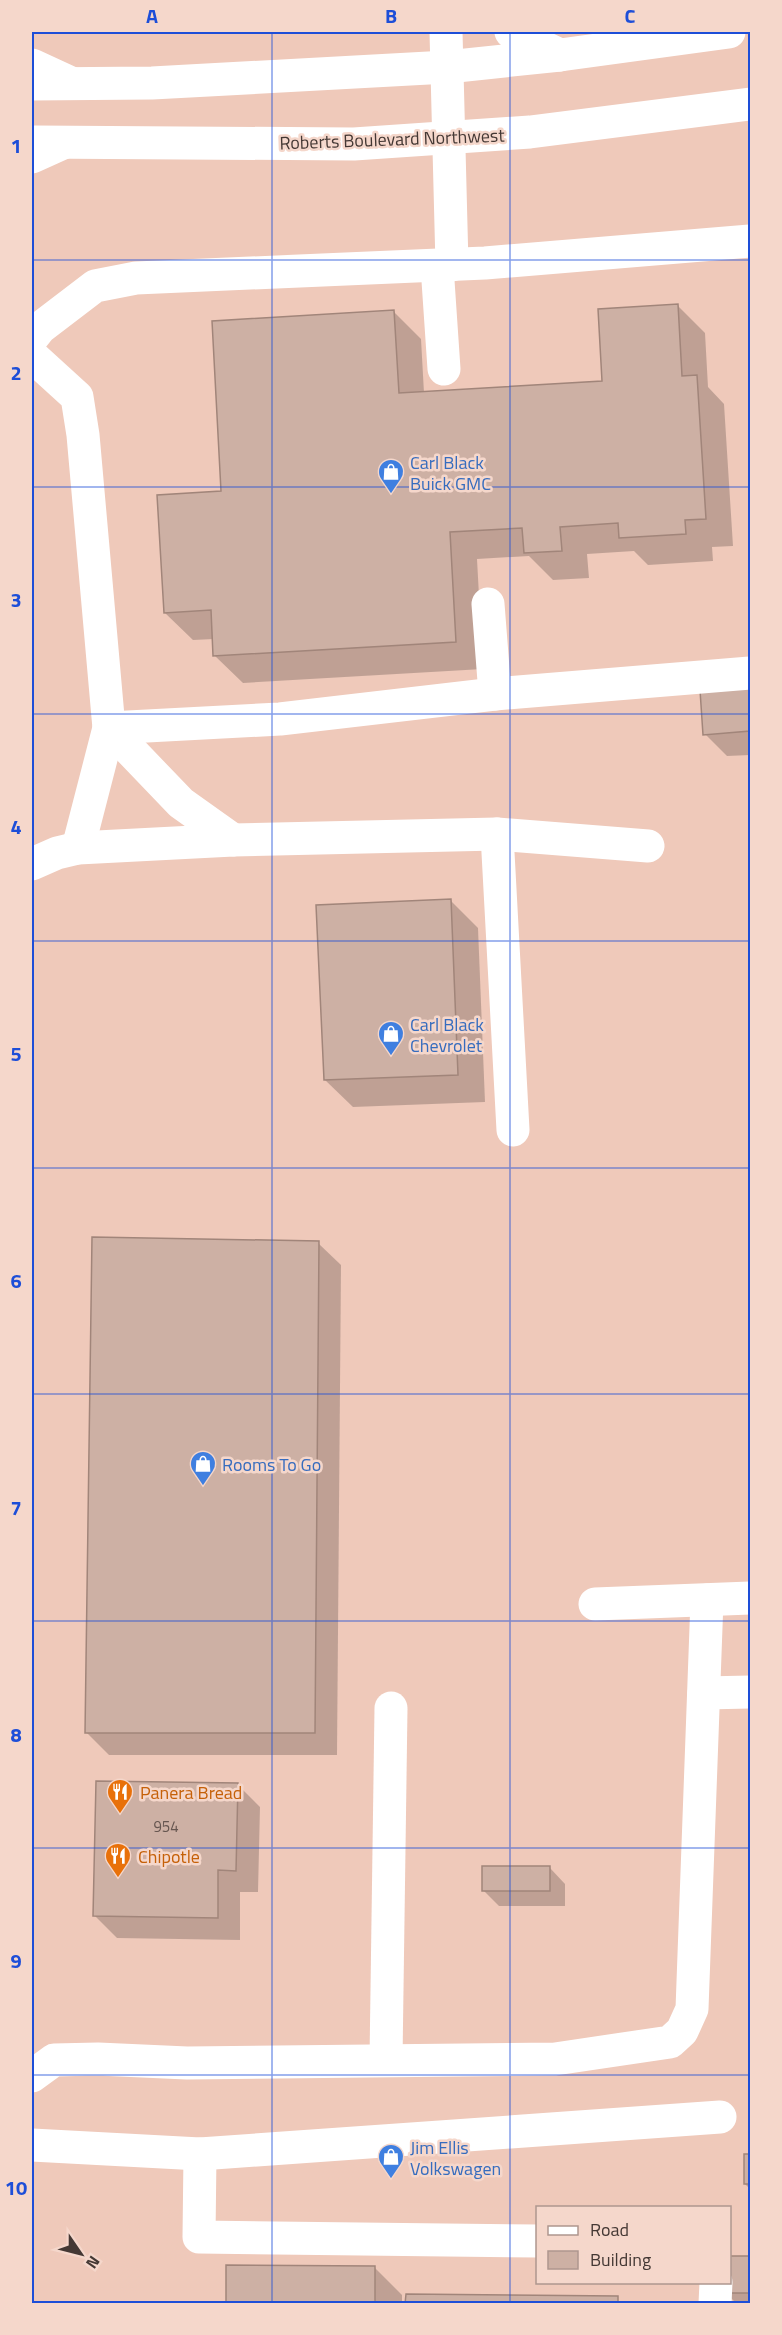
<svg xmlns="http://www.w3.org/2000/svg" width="782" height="2335" viewBox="0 0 782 2335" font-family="'Titillium Web',sans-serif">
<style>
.built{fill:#efc9ba;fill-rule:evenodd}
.shadow{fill:#0003}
.building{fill:#cdb0a4;stroke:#a1857a;stroke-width:1.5}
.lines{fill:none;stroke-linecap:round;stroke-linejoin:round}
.minor{stroke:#fff;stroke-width:33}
.highway{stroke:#fff;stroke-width:33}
.grid{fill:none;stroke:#1d4ed8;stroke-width:1.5;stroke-opacity:0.55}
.labels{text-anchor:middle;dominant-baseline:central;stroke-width:5;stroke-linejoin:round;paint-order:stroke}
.number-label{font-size:15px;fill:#665650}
.street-label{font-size:18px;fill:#443834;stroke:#f5d7cb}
.shop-label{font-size:18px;fill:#366cbe;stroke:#f5d7cb;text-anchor:start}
.food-label{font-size:18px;fill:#c56008;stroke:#f5d7cb;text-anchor:start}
.neatline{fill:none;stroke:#1d4ed8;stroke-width:2}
.grid-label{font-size:20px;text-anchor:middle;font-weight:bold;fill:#1d4ed8}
</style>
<rect width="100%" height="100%" fill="#f5d7cb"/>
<!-- built -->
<path class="built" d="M32,32H750V2303H32ZM538,2208H730V2282H538Z"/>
<!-- shadow -->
<g class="shadow">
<polygon points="677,305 705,333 708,387 724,404 733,546 712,547 713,561 648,565 634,551 587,554 589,578 553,580 529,556 477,559 483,669 243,683 215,656 214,639 193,640 165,613 222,493 394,312 421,339 424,393 604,383"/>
<polygon points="750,688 750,755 727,756 705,734"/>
<polygon points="451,901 478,928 485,1102 353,1107 325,1080"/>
<polygon points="318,1243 341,1265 337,1755 109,1755 87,1733"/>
<polygon points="237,1784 260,1807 258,1892 240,1892 240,1940 117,1938 95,1916"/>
<polygon points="550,1868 565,1884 565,1906 499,1906 483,1890"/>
<polygon points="745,2155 750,2155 750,2189 745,2184"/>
<polygon points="730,2258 750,2258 750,2304 737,2304 725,2292 730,2282"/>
<polygon points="375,2268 402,2295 402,2304 227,2304"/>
</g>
<!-- building -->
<g class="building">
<polygon points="678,304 682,376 697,375 706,519 685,520 686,534 619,538 618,523 560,527 562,551 524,553 522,528 450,532 456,642 213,656 211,610 164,613 157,495 221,491 212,321 394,310 399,393 602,381 598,309"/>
<polygon points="750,686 750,731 703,735 700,690"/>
<polygon points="451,899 458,1075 324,1080 316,905"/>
<polygon points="92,1237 319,1241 315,1733 85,1733"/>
<polygon points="96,1781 238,1783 236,1871 218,1870 218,1918 93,1916"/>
<rect x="482" y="1866" width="68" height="25"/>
<rect x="744" y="2154" width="6" height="30"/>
<polygon points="730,2256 750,2256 750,2293 724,2293 730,2282"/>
<polygon points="226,2265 375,2266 375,2304 226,2304"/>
<polygon points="406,2294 618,2296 618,2304 405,2304"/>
</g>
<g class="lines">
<!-- minor -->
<g class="minor">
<polyline points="446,32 452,265"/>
<polyline points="511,32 560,55"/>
<polyline points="32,84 152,83 447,67 560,55 729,32"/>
<polyline points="35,142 354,144 530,132 750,104"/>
<polyline points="437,266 444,369"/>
<polyline points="32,338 40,328 95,286 136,278 485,263 750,241"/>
<polyline points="32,356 77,397 83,435 109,728 78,848"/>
<polyline points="488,604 495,694"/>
<polyline points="109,728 280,719 495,694 750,673"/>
<polyline points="109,728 181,803 233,840"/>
<polyline points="497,834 513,1130"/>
<polyline points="32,864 57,853 78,848 233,840 497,834 648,846"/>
<polyline points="595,1604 750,1598"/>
<polyline points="704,1693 750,1692"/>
<polyline points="386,2060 391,1708"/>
<polyline points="32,2076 54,2060 98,2059 187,2063 555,2059 670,2042 682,2031 692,2009 707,1600"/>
<polyline points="32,2145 200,2154 720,2117"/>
<polyline points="200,2154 199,2237 538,2241"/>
<polyline points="715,2304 716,2282"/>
</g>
<!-- highway -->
<g class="highway">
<polyline points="32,65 71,83"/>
<polyline points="32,157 63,143"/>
</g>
</g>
<!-- grid -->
<path class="grid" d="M272,32V2304M510,32V2304M32,260H750M32,487H750M32,714H750M32,941H750M32,1168H750M32,1394H750M32,1621H750M32,1848H750M32,2075H750"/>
<!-- icons -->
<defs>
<symbol id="shop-pin" viewBox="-11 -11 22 30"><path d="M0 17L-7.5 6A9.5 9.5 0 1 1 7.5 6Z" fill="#3f7fe0" stroke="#f5d7cb"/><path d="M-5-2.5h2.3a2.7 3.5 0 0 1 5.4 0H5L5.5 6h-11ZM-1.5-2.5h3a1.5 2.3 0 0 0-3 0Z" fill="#fff"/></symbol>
<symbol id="restaurant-pin" viewBox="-11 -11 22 30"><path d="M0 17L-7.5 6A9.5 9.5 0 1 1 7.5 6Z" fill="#e8710a" stroke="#f5d7cb"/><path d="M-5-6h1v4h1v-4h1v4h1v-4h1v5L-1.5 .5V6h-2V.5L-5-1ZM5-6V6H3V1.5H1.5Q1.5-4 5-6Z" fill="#fff"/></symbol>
</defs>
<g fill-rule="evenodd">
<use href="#shop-pin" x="376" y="457" width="30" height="40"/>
<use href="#shop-pin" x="376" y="1019" width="30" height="40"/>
<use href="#shop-pin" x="188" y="1449" width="30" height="40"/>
<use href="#restaurant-pin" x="105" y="1777" width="30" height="40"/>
<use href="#restaurant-pin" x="103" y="1841" width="30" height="40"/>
<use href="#shop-pin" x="376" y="2142" width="30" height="40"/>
</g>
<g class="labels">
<!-- number labels -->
<g class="number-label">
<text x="166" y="1826">954</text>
</g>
<!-- street labels -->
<g class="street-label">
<text transform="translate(392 139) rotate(-2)">Roberts Boulevard Northwest</text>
</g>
<!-- shop labels -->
<g class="shop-label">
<text x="410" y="462">Carl Black<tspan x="410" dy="21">Buick GMC</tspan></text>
<text x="410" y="1024">Carl Black<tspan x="410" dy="21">Chevrolet</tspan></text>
<text x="222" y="1464">Rooms To Go</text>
<text x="410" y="2147">Jim Ellis<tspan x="410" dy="21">Volkswagen</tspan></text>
</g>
<!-- food labels -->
<g class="food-label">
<text x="140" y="1792">Panera Bread</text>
<text x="138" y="1856">Chipotle</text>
</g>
</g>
<!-- border -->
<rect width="782" height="2335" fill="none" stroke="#f5d7cb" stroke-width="66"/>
<!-- legend -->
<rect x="536" y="2206" width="195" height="78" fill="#f5d7cb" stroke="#ae978f" stroke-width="1.5"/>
<rect x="548" y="2226" width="30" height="9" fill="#ffffff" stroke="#ae978f" stroke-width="1.5"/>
<text x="590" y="2236" font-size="18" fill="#443834">Road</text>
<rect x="548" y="2251" width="30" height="18" fill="#cdb0a4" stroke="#ae978f" stroke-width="1.5"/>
<text x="590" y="2266" font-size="18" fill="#443834">Building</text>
<!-- north arrow -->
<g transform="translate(81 2254) rotate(125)" stroke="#f5d7cb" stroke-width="4.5" paint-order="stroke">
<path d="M0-4.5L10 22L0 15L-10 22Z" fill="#443834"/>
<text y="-9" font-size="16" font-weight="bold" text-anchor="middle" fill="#443834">N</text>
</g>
<rect x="33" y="33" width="716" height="2269" class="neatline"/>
<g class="grid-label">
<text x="152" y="23">A</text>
<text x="391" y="23">B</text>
<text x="630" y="23">C</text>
<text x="16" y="153">1</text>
<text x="16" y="380">2</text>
<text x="16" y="607">3</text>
<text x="16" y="834">4</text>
<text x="16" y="1061">5</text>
<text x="16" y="1288">6</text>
<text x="16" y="1515">7</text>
<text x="16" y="1742">8</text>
<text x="16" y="1968">9</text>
<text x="16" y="2195">10</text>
</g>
</svg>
